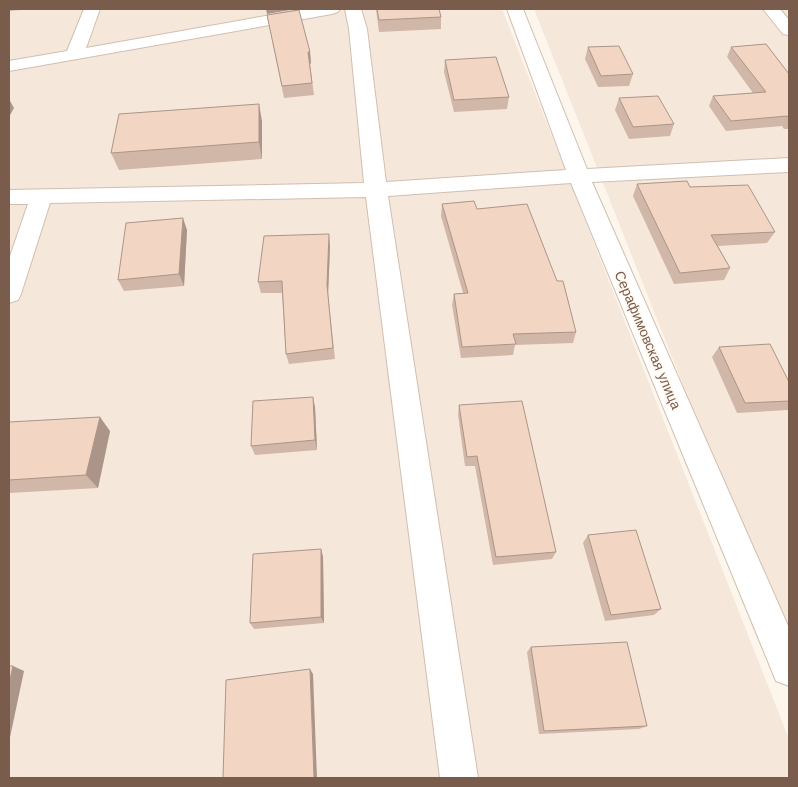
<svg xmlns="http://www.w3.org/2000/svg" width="798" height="787" viewBox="0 0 798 787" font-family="Helvetica,sans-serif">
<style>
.residential{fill:#f5e8da}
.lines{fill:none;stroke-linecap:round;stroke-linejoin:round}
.minor-casing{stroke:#d1beb0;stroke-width:2}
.minor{fill:#fff;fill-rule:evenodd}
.wall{fill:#d1b7a8}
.shaded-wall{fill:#aa9588}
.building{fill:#f3d5c3;stroke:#aa9588}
.labels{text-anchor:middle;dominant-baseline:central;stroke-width:4;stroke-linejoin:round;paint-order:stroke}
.street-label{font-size:14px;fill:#7a5c4d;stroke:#fffaf3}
</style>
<rect width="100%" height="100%" fill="#fdf6ec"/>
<!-- residential -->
<g class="residential">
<polygon points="9,9 502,9 789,739 789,778 9,778"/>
<polygon points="534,9 789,9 789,652"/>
</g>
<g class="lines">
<defs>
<g id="minor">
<polygon points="84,9 100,9 86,48 305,9 340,9 338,12 332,14 9,71 9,61 67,51"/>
<polygon points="345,9 361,9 367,29 386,182 566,170 507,9 523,9 587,169 789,158 789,172 592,182 789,628 789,686 776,681 571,183 388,196 478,778 440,778 366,197 50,203 21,294 18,300 9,303 9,259 28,204 9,204 9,190 364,183 349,29"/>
<polygon points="763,9 780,9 789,20 789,35 783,34"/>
</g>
</defs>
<!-- minor casing -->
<use href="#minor" class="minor-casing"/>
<!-- minor -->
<use href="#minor" class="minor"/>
</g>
<!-- wall -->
<g class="wall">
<polygon points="9,9 34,9 9,11"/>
<polygon points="376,9 439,9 441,17 441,29 379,32"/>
<polygon points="267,15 310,52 311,63 310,64 314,95 284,98"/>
<polygon points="588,47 633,74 629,86 598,87 585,59"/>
<polygon points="731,47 789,74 789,129 784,129 782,126 726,131 709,106 713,96 753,93 727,57"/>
<polygon points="445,60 509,97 507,109 454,112 444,72"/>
<polygon points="619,98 674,124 670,136 629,139 615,110"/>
<polygon points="262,121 262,159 119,170 111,153"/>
<polygon points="637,184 690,187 775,232 767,243 718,246 730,268 724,280 674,284 633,196"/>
<polygon points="442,204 477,209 576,332 573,343 515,345 513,355 461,358 452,305 454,294 463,293 441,216"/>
<polygon points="187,230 184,286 124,291 118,280"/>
<polygon points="330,246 328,296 335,359 289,364 286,354 282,293 261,293 258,282"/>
<polygon points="719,347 789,382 789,410 737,413 712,357"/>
<polygon points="459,405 556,552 552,559 493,565 475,466 465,466 458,415"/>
<polygon points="315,407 317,450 255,455 251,446"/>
<polygon points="9,422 110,431 98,488 9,493"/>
<polygon points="588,535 661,609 654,615 605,621 583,543"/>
<polygon points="321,549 323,557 324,623 254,629 250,623"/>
<polygon points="531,647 647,726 639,729 539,734 527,652"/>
</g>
<!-- shaded-wall -->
<g class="shaded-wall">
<polygon points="266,9 296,9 267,14"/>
<polygon points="308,52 310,52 311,63 310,64"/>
<polygon points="9,99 14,108 9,117"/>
<polygon points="259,104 262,121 262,159 259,142"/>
<polygon points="183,218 187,230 184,286 179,274"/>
<polygon points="329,234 330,246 328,296 335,359 327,285"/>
<polygon points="313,397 315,407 317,450 315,440"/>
<polygon points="100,417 110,431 98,488 86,475"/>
<polygon points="321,549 323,557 324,623 321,617"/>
<polygon points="13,666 24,671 9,742 9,684"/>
<polygon points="310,669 313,674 317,778 314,778"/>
</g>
<!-- building -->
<g class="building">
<polygon points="377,9 439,9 441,17 379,20"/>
<polygon points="299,10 310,52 308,52 312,83 282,86 267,15"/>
<polygon points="766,44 789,74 789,118 787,116 731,121 713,96 766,92 731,47"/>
<polygon points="619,46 633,74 601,76 588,47"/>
<polygon points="496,57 509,97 454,100 445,60"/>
<polygon points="658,96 674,124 633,127 619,98"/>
<polygon points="259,104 259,142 111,153 119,114"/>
<polygon points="687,181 690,187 748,185 775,232 711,235 730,268 680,273 637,184"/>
<polygon points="474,201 477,209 527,204 557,281 563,281 576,332 513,334 516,344 462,347 454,294 468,293 442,204"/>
<polygon points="183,218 179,274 118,280 126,223"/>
<polygon points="329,234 327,285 333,348 286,354 282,281 258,282 264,236"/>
<polygon points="770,344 789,382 789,401 745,403 719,347"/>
<polygon points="313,397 315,440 251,446 253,401"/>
<polygon points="522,401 556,552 496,557 477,456 467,457 459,405"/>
<polygon points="100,417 86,475 9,480 9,422"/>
<polygon points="636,530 661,609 611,615 588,535"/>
<polygon points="321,549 321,617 250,623 253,554"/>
<polygon points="627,642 647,726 544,731 531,647"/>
<polygon points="9,666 13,666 9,684"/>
<polygon points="310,669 314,778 223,778 226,680"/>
</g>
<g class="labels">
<!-- street labels -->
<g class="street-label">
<text transform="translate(648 340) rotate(67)">Серафимовская улица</text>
</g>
</g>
<!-- border -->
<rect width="798" height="787" fill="none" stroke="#7a5c4d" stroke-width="20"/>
</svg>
